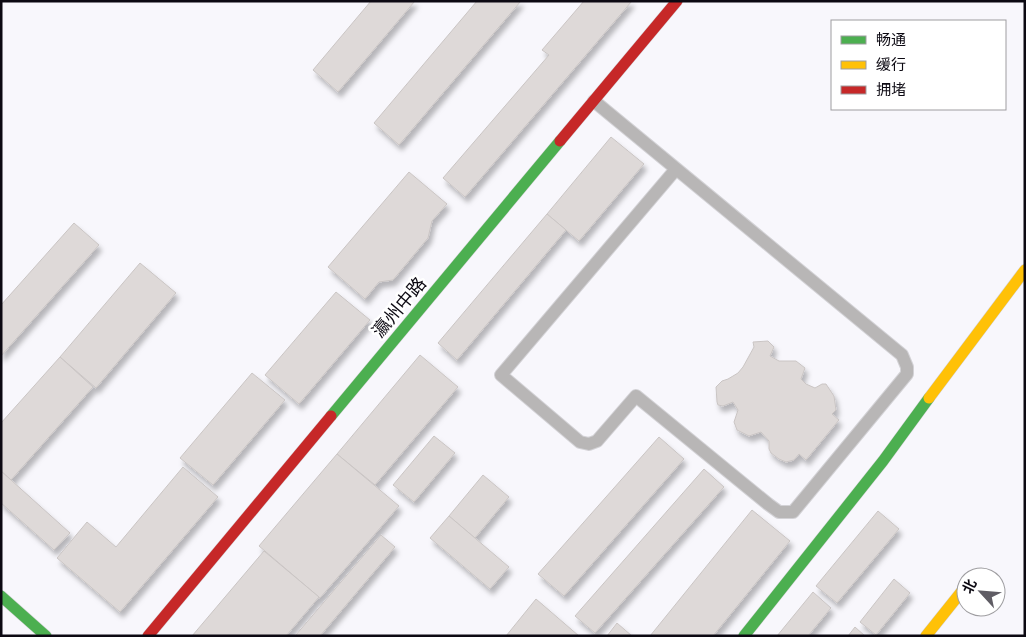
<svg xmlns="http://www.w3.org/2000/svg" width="1026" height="637" viewBox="0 0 1026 637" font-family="'Space Grotesk','Noto Sans SC',sans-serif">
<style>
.building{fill:#ded9d8;stroke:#cac5c4;filter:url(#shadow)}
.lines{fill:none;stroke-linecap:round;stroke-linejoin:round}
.lane-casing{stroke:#d3d2d6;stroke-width:14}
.fast-casing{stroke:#d3d2d6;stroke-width:12}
.slow-casing{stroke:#d3d2d6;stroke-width:12}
.jam-casing{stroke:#d3d2d6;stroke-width:12}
.lane{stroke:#b8b6b6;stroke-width:12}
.fast{stroke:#4caf50;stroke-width:11}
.slow{stroke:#ffc107;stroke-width:11}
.jam{stroke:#c62828;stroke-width:11}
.labels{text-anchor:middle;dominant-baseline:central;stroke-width:5;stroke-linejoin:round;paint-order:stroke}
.street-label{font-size:18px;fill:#0c0912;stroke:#fff}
</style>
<defs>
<filter id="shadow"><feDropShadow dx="3" dy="5.5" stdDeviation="2.5" flood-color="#0004"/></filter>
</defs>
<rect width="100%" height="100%" fill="#f8f7fc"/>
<!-- building -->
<g class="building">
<polygon points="371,1 415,1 338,92 313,70"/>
<polygon points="477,1 521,1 399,145 374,123"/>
<polygon points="584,1 632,1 465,197 443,178 549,55 542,50"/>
<polygon points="611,137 644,164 579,241 547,214"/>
<polygon points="409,172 447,204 432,221 428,238 393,280 379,282 365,299 328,267"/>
<polygon points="547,214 566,230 457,360 438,343"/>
<polygon points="74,223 99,245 1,356 1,305"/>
<polygon points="140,263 176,293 96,388 60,357"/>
<polygon points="336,292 370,320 299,404 265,375"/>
<polygon points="768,341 774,347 770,356 779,361 796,361 805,368 801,379 806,384 815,388 822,384 826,384 834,396 836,410 832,414 839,420 806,460 799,454 794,460 786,462 779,459 771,453 769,449 769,441 761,432 749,436 737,430 734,422 738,410 733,402 723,406 718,405 717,402 716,387 722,381 728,379 738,373 743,367 754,347 753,342"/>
<polygon points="420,355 458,387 375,485 337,454"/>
<polygon points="60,357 93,387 11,480 1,471 1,423"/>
<polygon points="252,373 285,400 213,485 180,458"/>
<polygon points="434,436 455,453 414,502 393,485"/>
<polygon points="659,437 684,459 564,596 538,574"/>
<polygon points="337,454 399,506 320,598 259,546"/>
<polygon points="183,467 218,497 120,612 57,558 87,522 116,547"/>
<polygon points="704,469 724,487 595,633 575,616"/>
<polygon points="1,471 70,533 54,550 1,503"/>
<polygon points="483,475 509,497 475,538 449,516"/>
<polygon points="752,510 790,541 713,636 650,636"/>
<polygon points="878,511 899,529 837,603 816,586"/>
<polygon points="449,516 509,567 490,589 430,538"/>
<polygon points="381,535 395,547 320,636 295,636"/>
<polygon points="264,551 319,597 286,636 192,636"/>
<polygon points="894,579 910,593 876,635 860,622"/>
<polygon points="813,592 831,608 808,636 777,636"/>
<polygon points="536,599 579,636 506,636"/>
<polygon points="617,623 632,636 607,636"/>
<polygon points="855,627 865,636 848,636"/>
</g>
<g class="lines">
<defs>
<polyline id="lane" points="594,101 902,355 907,367 907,374 793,512 779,512 768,504 636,396 597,441 589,444 580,442 501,375 676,169"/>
<g id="fast">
<polyline points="331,416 560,141"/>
<polyline points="1,596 46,636"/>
<polyline points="744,636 883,461 929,398"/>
</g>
<g id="slow">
<polyline points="929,398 1025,270"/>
<polyline points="926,636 966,586"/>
</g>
<g id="jam">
<polyline points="560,141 677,1"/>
<polyline points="148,636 331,416"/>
</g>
</defs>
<!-- lane casing -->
<use href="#lane" class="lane-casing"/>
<!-- fast casing -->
<use href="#fast" class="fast-casing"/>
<!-- slow casing -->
<use href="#slow" class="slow-casing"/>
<!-- jam casing -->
<use href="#jam" class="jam-casing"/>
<!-- lane -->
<use href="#lane" class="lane"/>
<!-- fast -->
<use href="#fast" class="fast"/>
<!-- slow -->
<use href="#slow" class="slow"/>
<!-- jam -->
<use href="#jam" class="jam"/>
</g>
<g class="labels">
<!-- street labels -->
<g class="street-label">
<text transform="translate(399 307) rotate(-50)">瀛州中路</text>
</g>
</g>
<!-- border -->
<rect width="1026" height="637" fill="none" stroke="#0c0912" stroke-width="5"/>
<!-- legend -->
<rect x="831" y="20" width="175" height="90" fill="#ffffff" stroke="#9e9da0"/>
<rect x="841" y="36" width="25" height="8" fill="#4caf50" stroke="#9e9da0"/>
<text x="876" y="45" font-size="15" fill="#0c0912">畅通</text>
<rect x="841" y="61" width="25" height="8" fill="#ffc107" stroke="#9e9da0"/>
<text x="876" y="70" font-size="15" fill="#0c0912">缓行</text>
<rect x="841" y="86" width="25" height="8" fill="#c62828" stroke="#9e9da0"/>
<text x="876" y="95" font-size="15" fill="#0c0912">拥堵</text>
<!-- north arrow -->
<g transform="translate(981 592) rotate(296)"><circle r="24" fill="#ffffff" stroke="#9e9da0"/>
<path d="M0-4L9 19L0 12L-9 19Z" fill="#5f5c64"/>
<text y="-8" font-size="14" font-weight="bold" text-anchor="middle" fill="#0c0912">北</text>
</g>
</svg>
